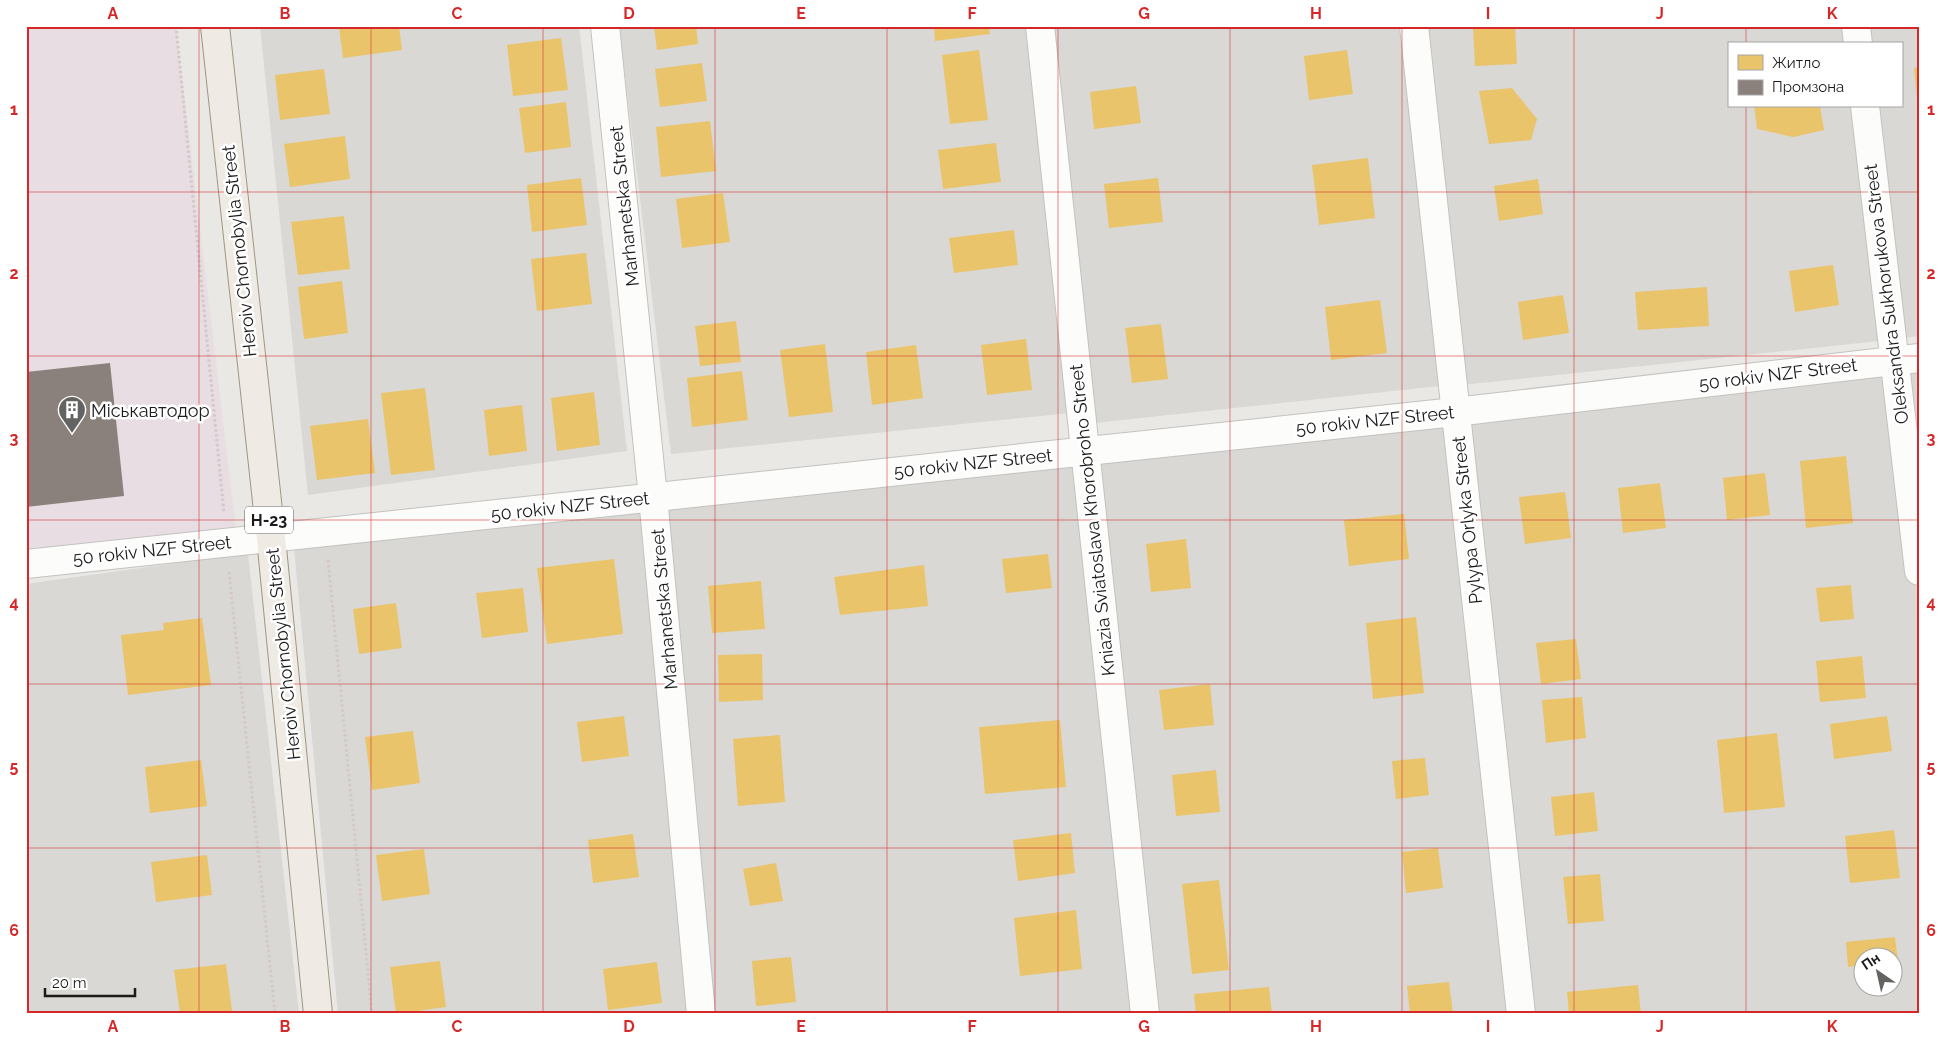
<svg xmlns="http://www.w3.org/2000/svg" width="1945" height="1040" viewBox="0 0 1945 1040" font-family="Raleway,sans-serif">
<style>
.residential{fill:#d9d8d5;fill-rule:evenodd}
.industrial{fill:#e7dde2}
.homes{fill:#e9c46a}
.industry{fill:#8a817c}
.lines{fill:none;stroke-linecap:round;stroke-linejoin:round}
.street-casing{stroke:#c2c2c0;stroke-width:30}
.primary-casing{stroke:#9e9683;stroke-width:30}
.path{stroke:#d4c8c6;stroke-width:3;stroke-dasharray:2.5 2.5;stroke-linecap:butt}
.street{stroke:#fcfcfb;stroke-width:28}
.primary{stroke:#efebe4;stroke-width:28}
.grid{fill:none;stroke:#d62828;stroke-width:1;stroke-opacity:0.55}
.labels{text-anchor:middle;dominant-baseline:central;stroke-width:5;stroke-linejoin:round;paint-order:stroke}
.shield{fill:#fff;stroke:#5f5f5f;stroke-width:1}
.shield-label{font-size:16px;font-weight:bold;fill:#1b1b1b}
.street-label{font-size:18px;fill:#1b1b1b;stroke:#fff}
.poi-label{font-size:18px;fill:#1b1b1b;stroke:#fff;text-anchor:start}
.neatline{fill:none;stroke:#d62828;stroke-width:2}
.grid-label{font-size:16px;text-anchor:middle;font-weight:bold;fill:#d62828}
</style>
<rect width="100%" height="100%" fill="#eae8e4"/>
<!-- residential -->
<g class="residential">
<polygon points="260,26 579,26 627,451 308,495"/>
<polygon points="619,26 1030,26 1069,413 671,454"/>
<polygon points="1043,26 1404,26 1449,385 1085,424"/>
<polygon points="1409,26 1854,26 1856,44 1729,44 1729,106 1863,106 1889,340 1453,386"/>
<polygon points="1858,26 1919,26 1919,336 1893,339 1867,106 1901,106 1901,44 1859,44"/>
<polygon points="1919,373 1919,566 1896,375"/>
<path d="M1892,374L1919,600V1014H1520L1457,421ZM1862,958H1892V988H1862Z"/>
<polygon points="1454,421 1517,1014 1144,1014 1087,461"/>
<polygon points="1085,461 1141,1014 701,1014 657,509"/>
<polygon points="651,509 695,1014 338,1014 294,548"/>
<polygon points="248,553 299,1014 26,1014 26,584"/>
</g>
<!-- industrial -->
<polygon class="industrial" points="26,26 176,26 236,530 26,553"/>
<!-- homes -->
<g class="homes">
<polygon points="339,26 399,26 402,50 343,58"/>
<polygon points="654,26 696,26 698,44 657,50"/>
<polygon points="934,26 989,26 990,34 935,41"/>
<polygon points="1473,26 1515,26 1517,64 1475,66"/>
<polygon points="561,38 568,90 513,96 507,45"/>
<polygon points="979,50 988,120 950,124 942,55"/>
<polygon points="1347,50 1353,94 1309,100 1304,56"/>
<polygon points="702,63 707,101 660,107 655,69"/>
<polygon points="1919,67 1919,98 1917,98 1914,68"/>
<polygon points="324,69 330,114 280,120 275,75"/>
<polygon points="1136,86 1141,123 1094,129 1090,92"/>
<polygon points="1512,88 1537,119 1531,140 1489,144 1479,91"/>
<polygon points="566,102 571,147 525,153 519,108"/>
<polygon points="1754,106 1820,106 1824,130 1793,137 1757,129"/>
<polygon points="710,121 716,171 661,177 656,127"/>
<polygon points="345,136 350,179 290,187 284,144"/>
<polygon points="996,143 1001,182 943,189 938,150"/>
<polygon points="1368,158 1375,218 1319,225 1312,165"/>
<polygon points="581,178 587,225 532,232 527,185"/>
<polygon points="1158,178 1163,222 1109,228 1104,184"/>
<polygon points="1538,179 1543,214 1499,221 1494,186"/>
<polygon points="723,193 730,242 682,248 676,199"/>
<polygon points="344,216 350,269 298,275 291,222"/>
<polygon points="1014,230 1018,265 954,273 949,238"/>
<polygon points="586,253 592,304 537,311 531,259"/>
<polygon points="1833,265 1839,305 1795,312 1789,271"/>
<polygon points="342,281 348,333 304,339 298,287"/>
<polygon points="1707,287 1709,326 1638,330 1635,292"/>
<polygon points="1563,295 1569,333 1523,340 1518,302"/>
<polygon points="1380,300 1387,353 1331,360 1325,307"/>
<polygon points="736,321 741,362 700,366 695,326"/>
<polygon points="1161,324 1168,379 1132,383 1125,328"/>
<polygon points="1026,339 1032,390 987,395 981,345"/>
<polygon points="825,344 833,412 789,417 780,350"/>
<polygon points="916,345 923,398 872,405 866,352"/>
<polygon points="742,371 748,420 692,427 687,378"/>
<polygon points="425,388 435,470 391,475 381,393"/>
<polygon points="594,392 600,445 557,451 551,398"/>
<polygon points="522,405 527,451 489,456 484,410"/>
<polygon points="368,419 375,473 317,480 310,426"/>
<polygon points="1846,456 1853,523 1806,528 1800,461"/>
<polygon points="1765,473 1770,515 1727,520 1723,478"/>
<polygon points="1660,483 1666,528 1623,533 1618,488"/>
<polygon points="1565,492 1571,538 1525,544 1519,497"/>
<polygon points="1404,514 1409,559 1349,566 1344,520"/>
<polygon points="1186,539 1191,588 1151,592 1146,544"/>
<polygon points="1048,554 1052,588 1006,593 1002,559"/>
<polygon points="614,559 623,634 547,644 537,568"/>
<polygon points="924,565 928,606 840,615 834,577"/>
<polygon points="761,581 765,629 712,633 708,586"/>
<polygon points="1851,585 1854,619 1820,622 1816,588"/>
<polygon points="523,588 528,632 482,638 476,593"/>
<polygon points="396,603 402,648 359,654 353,609"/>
<polygon points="1416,617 1424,693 1373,699 1366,623"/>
<polygon points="202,618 211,685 128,695 121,635 164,630 163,623"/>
<polygon points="1576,639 1581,679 1541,684 1536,643"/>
<polygon points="762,654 763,700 719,702 718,655"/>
<polygon points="1862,656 1866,698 1820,702 1816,661"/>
<polygon points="1210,684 1214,725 1164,730 1159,690"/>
<polygon points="1582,697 1586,738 1546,743 1542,700"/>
<polygon points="624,716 629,756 582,762 577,722"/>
<polygon points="1887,716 1892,751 1834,759 1830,724"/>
<polygon points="1060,720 1066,787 985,794 979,727"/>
<polygon points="413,731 420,783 372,790 365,737"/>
<polygon points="1777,733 1785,807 1724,813 1717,740"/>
<polygon points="780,735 785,802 738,806 733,739"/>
<polygon points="1425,758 1429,795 1396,799 1392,761"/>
<polygon points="201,760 207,806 150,813 145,767"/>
<polygon points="1216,770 1220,812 1176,816 1172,775"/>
<polygon points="1594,792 1598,831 1555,836 1551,797"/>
<polygon points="1894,830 1900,878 1850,883 1845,836"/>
<polygon points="1071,833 1075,873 1018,881 1013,840"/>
<polygon points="633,834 639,877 593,883 588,840"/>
<polygon points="1438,848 1443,888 1406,893 1402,852"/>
<polygon points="424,849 430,894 382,901 376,855"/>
<polygon points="207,855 212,895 156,902 151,862"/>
<polygon points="776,863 783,901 750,906 743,869"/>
<polygon points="1600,874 1604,921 1568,924 1563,877"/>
<polygon points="1219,880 1229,970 1192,974 1182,884"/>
<polygon points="1076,910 1082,969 1020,976 1014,918"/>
<polygon points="1895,937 1898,962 1892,962 1892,958 1862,958 1862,965 1848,967 1846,942"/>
<polygon points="791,957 796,1002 756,1006 752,961"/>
<polygon points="440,961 446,1007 396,1014 390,967"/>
<polygon points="657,962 662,1003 608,1010 603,969"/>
<polygon points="226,964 232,1011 180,1014 174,970"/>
<polygon points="1449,982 1453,1014 1410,1014 1407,986"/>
<polygon points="1638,985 1641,1014 1569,1014 1567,992"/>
<polygon points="1269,987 1272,1014 1196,1014 1194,994"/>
</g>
<!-- industry -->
<polygon class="industry" points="110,363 124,496 26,507 26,372"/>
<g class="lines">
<defs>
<g id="street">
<polyline points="605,26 653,497 701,1014"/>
<polyline points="1040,26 1145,1014"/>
<polyline points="1414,26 1521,1014"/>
<polyline points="1856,26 1858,44"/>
<polyline points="1865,106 1919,571"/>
<polyline points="26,564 1455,412 1919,358"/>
</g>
<polyline id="primary" points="215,26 271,538 318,1014"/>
</defs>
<!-- street casing -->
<use href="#street" class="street-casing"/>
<!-- primary casing -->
<use href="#primary" class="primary-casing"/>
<!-- path -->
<g class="path">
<polyline points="176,26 224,513"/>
<polyline points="328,560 372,1014"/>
<polyline points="229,572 275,1014"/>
</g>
<!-- street -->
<use href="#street" class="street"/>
<!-- primary -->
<use href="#primary" class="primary"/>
</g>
<!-- grid -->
<path class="grid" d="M199,26V1014M371,26V1014M543,26V1014M715,26V1014M887,26V1014M1058,26V1014M1230,26V1014M1402,26V1014M1574,26V1014M1746,26V44M1746,106V1014M26,192H1919M26,356H1919M26,520H1919M26,684H1919M26,848H1919"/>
<!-- icons -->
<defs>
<symbol id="building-pin" viewBox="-11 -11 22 30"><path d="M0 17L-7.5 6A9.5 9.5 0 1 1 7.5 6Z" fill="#636361" stroke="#fff"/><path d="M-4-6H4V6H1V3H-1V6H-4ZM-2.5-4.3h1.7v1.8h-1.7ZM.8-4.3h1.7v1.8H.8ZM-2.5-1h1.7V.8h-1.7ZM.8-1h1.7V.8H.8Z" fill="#fff"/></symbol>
</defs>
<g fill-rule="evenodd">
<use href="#building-pin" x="56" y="394" width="32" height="43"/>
</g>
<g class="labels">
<!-- shield labels -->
<rect class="shield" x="245" y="506.5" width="48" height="27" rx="4"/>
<g class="shield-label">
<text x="269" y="520">Н-23</text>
</g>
<!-- street labels -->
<g class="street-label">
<text transform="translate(624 206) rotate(-96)">Marhanetska Street</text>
<text transform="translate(239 251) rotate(-96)">Heroiv Chornobylia Street</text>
<text transform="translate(1886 294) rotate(-97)">Oleksandra Sukhorukova Street</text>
<text transform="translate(1778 374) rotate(-7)">50 rokiv NZF Street</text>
<text transform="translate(1375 420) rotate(-6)">50 rokiv NZF Street</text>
<text transform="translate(973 463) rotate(-6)">50 rokiv NZF Street</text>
<text transform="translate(570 506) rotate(-6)">50 rokiv NZF Street</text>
<text transform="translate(1092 520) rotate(-96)">Kniazia Sviatoslava Khorobroho Street</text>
<text transform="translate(1467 520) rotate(-96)">Pylypa Orlyka Street</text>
<text transform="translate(152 550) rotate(-6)">50 rokiv NZF Street</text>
<text transform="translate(664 609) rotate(-95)">Marhanetska Street</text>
<text transform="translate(283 654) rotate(-96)">Heroiv Chornobylia Street</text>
</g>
<!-- poi labels -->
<g class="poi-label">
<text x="91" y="410">Міськавтодор</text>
</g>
</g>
<!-- border -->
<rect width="1945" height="1040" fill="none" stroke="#ffffff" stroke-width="55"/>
<!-- legend -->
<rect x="1728" y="42" width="175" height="65" fill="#ffffff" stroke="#a4a4a4"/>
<rect x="1738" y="55" width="25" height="15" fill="#e9c46a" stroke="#a4a4a4"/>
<text x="1772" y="68" font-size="15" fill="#1b1b1b">Житло</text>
<rect x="1738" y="80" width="25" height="15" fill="#8a817c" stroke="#a4a4a4"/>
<text x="1772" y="92" font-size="15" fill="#1b1b1b">Промзона</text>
<!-- north arrow -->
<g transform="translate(1878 972) rotate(326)"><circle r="24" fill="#ffffff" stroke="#a4a4a4"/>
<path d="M0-4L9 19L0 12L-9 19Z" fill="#636361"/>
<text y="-8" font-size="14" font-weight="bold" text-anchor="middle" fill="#1b1b1b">Пн</text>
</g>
<!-- scale -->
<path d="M45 988v8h90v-8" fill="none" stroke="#1b1b1b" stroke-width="2.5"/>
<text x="52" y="988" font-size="15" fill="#1b1b1b" stroke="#ffffff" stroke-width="4" paint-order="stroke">20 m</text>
<rect x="28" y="28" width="1890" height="984" class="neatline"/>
<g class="grid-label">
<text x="113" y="19">A</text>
<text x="285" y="19">B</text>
<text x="457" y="19">C</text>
<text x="629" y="19">D</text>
<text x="801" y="19">E</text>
<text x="972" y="19">F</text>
<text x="1144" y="19">G</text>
<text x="1316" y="19">H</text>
<text x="1488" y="19">I</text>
<text x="1660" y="19">J</text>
<text x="1832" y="19">K</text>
<text x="14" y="115">1</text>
<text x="1931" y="115">1</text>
<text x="14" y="279">2</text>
<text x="1931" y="279">2</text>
<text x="14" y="444">3</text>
<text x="1931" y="444">3</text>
<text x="14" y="608">4</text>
<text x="1931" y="608">4</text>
<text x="14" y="772">5</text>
<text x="1931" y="772">5</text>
<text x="14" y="936">6</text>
<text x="1931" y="936">6</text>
<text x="113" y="1032">A</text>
<text x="285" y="1032">B</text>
<text x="457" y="1032">C</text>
<text x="629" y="1032">D</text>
<text x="801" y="1032">E</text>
<text x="972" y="1032">F</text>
<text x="1144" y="1032">G</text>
<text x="1316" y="1032">H</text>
<text x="1488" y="1032">I</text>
<text x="1660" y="1032">J</text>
<text x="1832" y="1032">K</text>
</g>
</svg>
